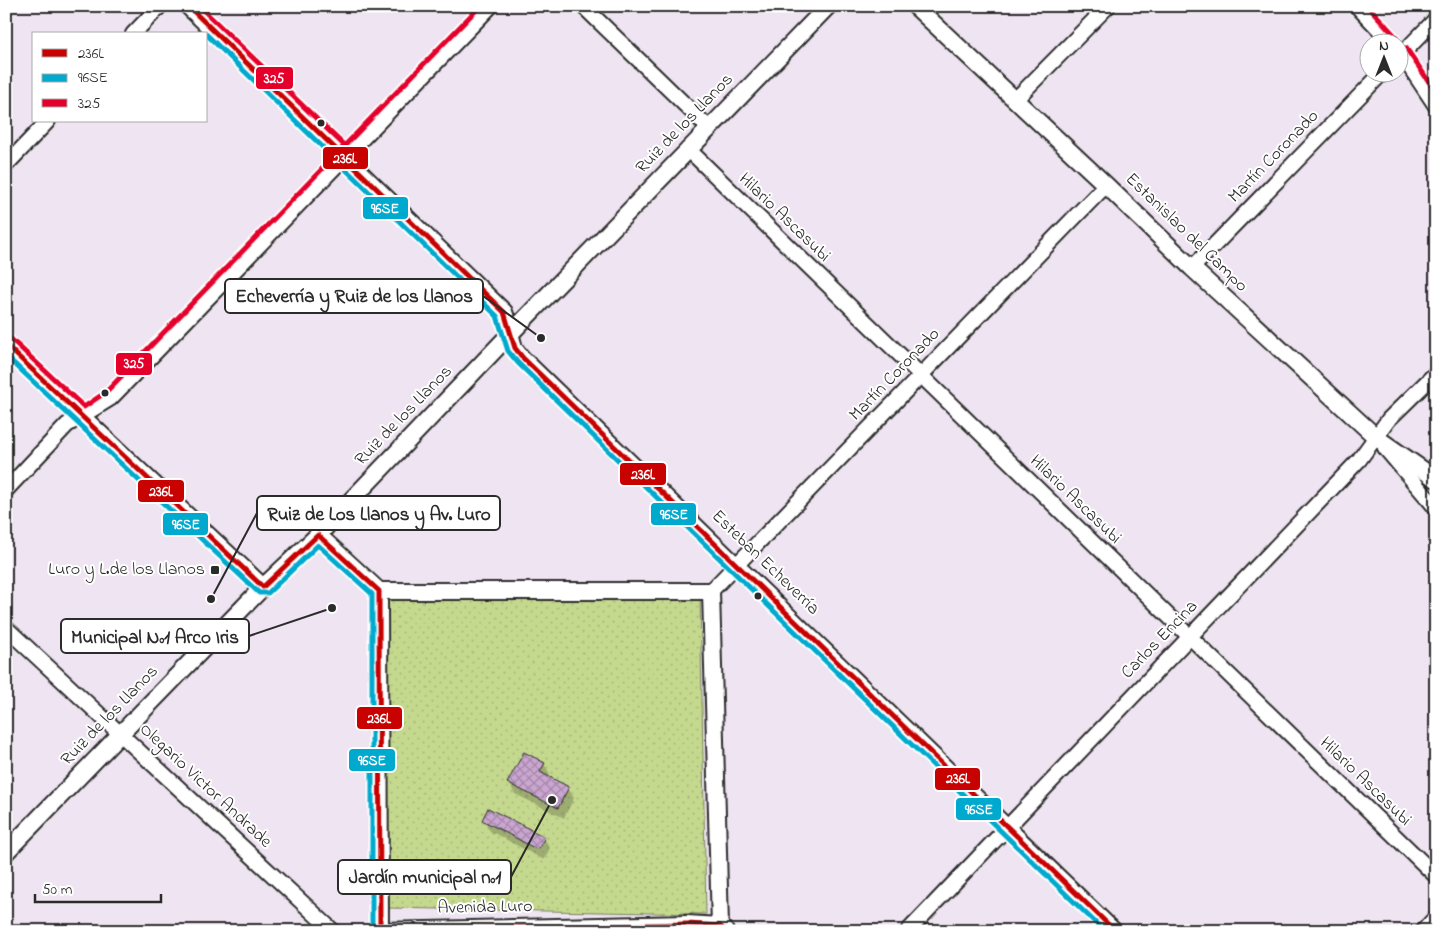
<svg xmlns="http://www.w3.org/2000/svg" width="1442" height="937" viewBox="0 0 1442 937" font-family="'Indie Flower',sans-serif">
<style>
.park{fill:url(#park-dots);stroke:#78825c}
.shadow{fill:#0003}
.building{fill:url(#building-cross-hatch);stroke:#2b2b2b}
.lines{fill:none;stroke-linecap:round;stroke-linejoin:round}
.minor-casing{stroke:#2b2b2b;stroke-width:18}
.tertiary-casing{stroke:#2b2b2b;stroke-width:20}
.minor{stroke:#fff;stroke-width:14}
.tertiary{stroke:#fff;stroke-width:16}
.bus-1-casing{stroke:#fff;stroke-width:9}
.bus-2-casing{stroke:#fff;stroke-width:9}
.bus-3-casing{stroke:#fff;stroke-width:9}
.bus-1{stroke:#c70201;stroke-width:5}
.bus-2{stroke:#00a9ce;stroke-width:5}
.bus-3{stroke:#e4002b;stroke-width:5}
.bus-dot{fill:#2b2b2b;stroke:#fff;stroke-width:2}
.labels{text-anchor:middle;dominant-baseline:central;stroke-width:4;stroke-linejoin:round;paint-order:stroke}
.street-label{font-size:18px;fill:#2b2b2b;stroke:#fff}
.poi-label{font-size:18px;fill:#2b2b2b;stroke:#fff;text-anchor:end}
.leader{fill:none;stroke:#2b2b2b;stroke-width:2}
.callout-dot{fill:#2b2b2b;stroke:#fff;stroke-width:2}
.callout{fill:#fff;stroke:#2b2b2b;stroke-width:2}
.callout-label{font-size:19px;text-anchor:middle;font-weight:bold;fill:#2b2b2b}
.line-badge{stroke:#fff;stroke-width:2}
.badge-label{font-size:14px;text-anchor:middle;font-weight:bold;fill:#fff}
</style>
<defs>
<pattern id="park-dots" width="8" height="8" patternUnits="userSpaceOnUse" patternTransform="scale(1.25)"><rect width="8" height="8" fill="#c5d98e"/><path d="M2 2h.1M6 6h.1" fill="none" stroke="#a9ba7b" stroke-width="1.8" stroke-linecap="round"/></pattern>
<pattern id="building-cross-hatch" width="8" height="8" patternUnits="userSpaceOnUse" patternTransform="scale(1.25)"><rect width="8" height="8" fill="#caa6d0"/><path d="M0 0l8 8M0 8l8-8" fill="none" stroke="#a487a9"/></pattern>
</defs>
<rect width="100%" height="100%" fill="#efe4f1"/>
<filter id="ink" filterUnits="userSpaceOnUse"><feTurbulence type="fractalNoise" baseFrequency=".02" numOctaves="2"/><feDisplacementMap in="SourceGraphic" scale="10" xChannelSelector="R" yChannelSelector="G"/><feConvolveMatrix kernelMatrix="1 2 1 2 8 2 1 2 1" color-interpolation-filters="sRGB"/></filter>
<g filter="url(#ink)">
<!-- park -->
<polygon class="park" points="700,595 706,914 386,908 385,599"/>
<!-- shadow -->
<g class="shadow">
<polygon points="544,764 550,774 548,778 568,788 574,798 564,818 515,794 509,783"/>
<polygon points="484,820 544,838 550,848 544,860 490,831"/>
</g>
<!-- building -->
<g class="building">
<polygon points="524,752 545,763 540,772 569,787 558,808 507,783"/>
<polygon points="488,808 545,837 538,850 482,820"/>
</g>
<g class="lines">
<defs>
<g id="minor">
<polyline points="583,6 709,128"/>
<polyline points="1357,6 1391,42"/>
<polyline points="133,34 160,6"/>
<polyline points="1400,52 1436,106"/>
<polyline points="1400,56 1436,19"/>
<polyline points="1016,99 1108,6"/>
<polyline points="688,149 1436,876"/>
<polyline points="6,165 48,121"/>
<polyline points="1192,268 1383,72"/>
<polyline points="511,333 515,348 523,358 1115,931"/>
<polyline points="1385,448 1436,508"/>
<polyline points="6,490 67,425 111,398 491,6"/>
<polyline points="711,591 1106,185"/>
<polyline points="6,628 333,931"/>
<polyline points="908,931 1359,460 1389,419 1436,373"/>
<polyline points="1423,931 1436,917"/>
</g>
<g id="tertiary">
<polyline points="188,6 504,312 511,333"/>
<polyline points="915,6 1106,185 1192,268 1377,438 1436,479"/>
<polyline points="6,345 263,587"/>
<polyline points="318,535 379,591 711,591 720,926"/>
<polyline points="379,591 380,931 687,924 720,926 725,931"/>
<polyline points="6,852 263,587 318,535 511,333 828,6"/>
</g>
</defs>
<!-- minor casing -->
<use href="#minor" class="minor-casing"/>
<!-- tertiary casing -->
<use href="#tertiary" class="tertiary-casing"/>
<!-- minor -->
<use href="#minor" class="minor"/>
<!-- tertiary -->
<use href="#tertiary" class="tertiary"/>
<defs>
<g id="bus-1">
<polyline points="188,6 504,312 515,348 523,358 1115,931"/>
<polyline points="6,345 263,587 318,535 379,591 380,931"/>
<polyline points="391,931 687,924 720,926 725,931"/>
</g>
<g id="bus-2">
<polyline points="206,34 497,316 508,351 518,363 1104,931"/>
<polyline points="6,356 259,593 268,593 318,545 372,594 372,931"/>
</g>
<g id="bus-3">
<polyline points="199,6 350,151"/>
<polyline points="1368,6 1396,37"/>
<polyline points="1406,48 1436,92"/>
<polyline points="11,339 84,407 106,392 480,6"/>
</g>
</defs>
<!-- bus-1 casing -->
<use href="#bus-1" class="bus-1-casing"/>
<!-- bus-2 casing -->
<use href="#bus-2" class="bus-2-casing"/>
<!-- bus-3 casing -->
<use href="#bus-3" class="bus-3-casing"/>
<!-- bus-1 -->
<use href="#bus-1" class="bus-1"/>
<!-- bus-2 -->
<use href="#bus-2" class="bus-2"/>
<!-- bus-3 -->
<use href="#bus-3" class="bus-3"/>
</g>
</g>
<!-- markers -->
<g class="bus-dot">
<circle cx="321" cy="123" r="4.5"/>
<circle cx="105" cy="393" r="4.5"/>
<rect x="210" y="565" width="10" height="10" rx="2.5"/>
<circle cx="758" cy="596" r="4.5"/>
</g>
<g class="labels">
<!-- street labels -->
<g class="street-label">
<text transform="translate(685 124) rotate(-46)">Ruiz de los Llanos</text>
<text transform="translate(1274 157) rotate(-46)">Martín Coronado</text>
<text transform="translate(784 218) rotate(44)">Hilario Ascasubi</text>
<text transform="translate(1186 233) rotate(44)">Estanislao del Campo</text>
<text transform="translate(895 375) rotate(-46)">Martín Coronado</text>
<text transform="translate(404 416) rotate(-46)">Ruiz de los Llanos</text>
<text transform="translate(1075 500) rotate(44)">Hilario Ascasubi</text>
<text transform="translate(765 563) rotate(44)">Esteban Echeverría</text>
<text transform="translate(1160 640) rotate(-46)">Carlos Encina</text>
<text transform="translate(110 716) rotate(-46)">Ruiz de los Llanos</text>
<text transform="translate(1365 782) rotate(44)">Hilario Ascasubi</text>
<text transform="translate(205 786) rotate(43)">Olegario Victor Andrade</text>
<text transform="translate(485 908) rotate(-1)">Avenida Luro</text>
</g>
<!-- poi labels -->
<g class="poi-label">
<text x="205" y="570">Luro y L.de los Llanos</text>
</g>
</g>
<!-- callouts -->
<path class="leader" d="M541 338L483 296M211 599L257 513M332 608L249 636M552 800L511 877"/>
<g class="callout-dot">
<circle cx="541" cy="338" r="5"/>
<circle cx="211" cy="599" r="5"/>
<circle cx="332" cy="608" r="5"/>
<circle cx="552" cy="800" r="5"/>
</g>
<g class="callout">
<rect x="225" y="279" width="258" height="34" rx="5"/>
<rect x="257" y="496" width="243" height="34" rx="5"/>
<rect x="61" y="619" width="188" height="34" rx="5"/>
<rect x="338" y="860" width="173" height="34" rx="5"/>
</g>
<g class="callout-label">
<text x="354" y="302">Echeverría y Ruiz de los Llanos</text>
<text x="379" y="520">Ruiz de Los Llanos y Av. Luro</text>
<text x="155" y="643">Municipal Nº1 Arco Iris</text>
<text x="425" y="883">Jardín municipal nº1</text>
</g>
<g class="line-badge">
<rect x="255" y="66" width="39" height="24" rx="5" fill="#e4002b"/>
<rect x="322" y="146" width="47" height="24" rx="5" fill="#c70201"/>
<rect x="362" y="196" width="47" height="24" rx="5" fill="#00a9ce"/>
<rect x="115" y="352" width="38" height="24" rx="5" fill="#e4002b"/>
<rect x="619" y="462" width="48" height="24" rx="5" fill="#c70201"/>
<rect x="137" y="479" width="48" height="24" rx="5" fill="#c70201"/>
<rect x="650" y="502" width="47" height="24" rx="5" fill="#00a9ce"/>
<rect x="162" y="512" width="47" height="24" rx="5" fill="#00a9ce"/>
<rect x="356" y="706" width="47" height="24" rx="5" fill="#c70201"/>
<rect x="348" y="748" width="48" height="24" rx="5" fill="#00a9ce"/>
<rect x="934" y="767" width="47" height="24" rx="5" fill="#c70201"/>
<rect x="955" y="797" width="47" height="24" rx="5" fill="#00a9ce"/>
</g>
<g class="badge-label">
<text x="274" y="83">325</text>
<text x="345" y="163">236L</text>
<text x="385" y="213">96SE</text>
<text x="134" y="368">325</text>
<text x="643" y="479">236L</text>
<text x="161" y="496">236L</text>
<text x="674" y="519">96SE</text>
<text x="186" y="529">96SE</text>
<text x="379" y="723">236L</text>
<text x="372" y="765">96SE</text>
<text x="958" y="783">236L</text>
<text x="979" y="814">96SE</text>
</g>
<!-- margin -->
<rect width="1442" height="937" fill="none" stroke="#fff" stroke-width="25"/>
<rect x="12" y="12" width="1417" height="912" fill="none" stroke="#2b2b2b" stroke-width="2" filter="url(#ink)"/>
<!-- legend -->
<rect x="32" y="32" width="175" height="90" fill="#ffffff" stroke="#aaaaaa"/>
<rect x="42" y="49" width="25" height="8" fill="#c70201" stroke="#aaaaaa"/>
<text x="78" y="58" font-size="15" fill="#2b2b2b">236L</text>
<rect x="42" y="74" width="25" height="8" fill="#00a9ce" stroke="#aaaaaa"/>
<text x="78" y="82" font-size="15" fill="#2b2b2b">96SE</text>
<rect x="42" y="99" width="25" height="8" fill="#e4002b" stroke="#aaaaaa"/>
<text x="78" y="108" font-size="15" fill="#2b2b2b">325</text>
<!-- north arrow -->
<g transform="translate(1384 58)"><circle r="24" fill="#ffffff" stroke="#aaaaaa"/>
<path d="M0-4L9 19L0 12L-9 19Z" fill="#2b2b2b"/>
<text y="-8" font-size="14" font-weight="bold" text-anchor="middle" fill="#2b2b2b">N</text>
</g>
<!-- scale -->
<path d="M35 894v8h126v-8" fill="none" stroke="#2b2b2b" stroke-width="2.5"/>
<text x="42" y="894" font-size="15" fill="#2b2b2b" stroke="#ffffff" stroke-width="4" paint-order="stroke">50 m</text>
</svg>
